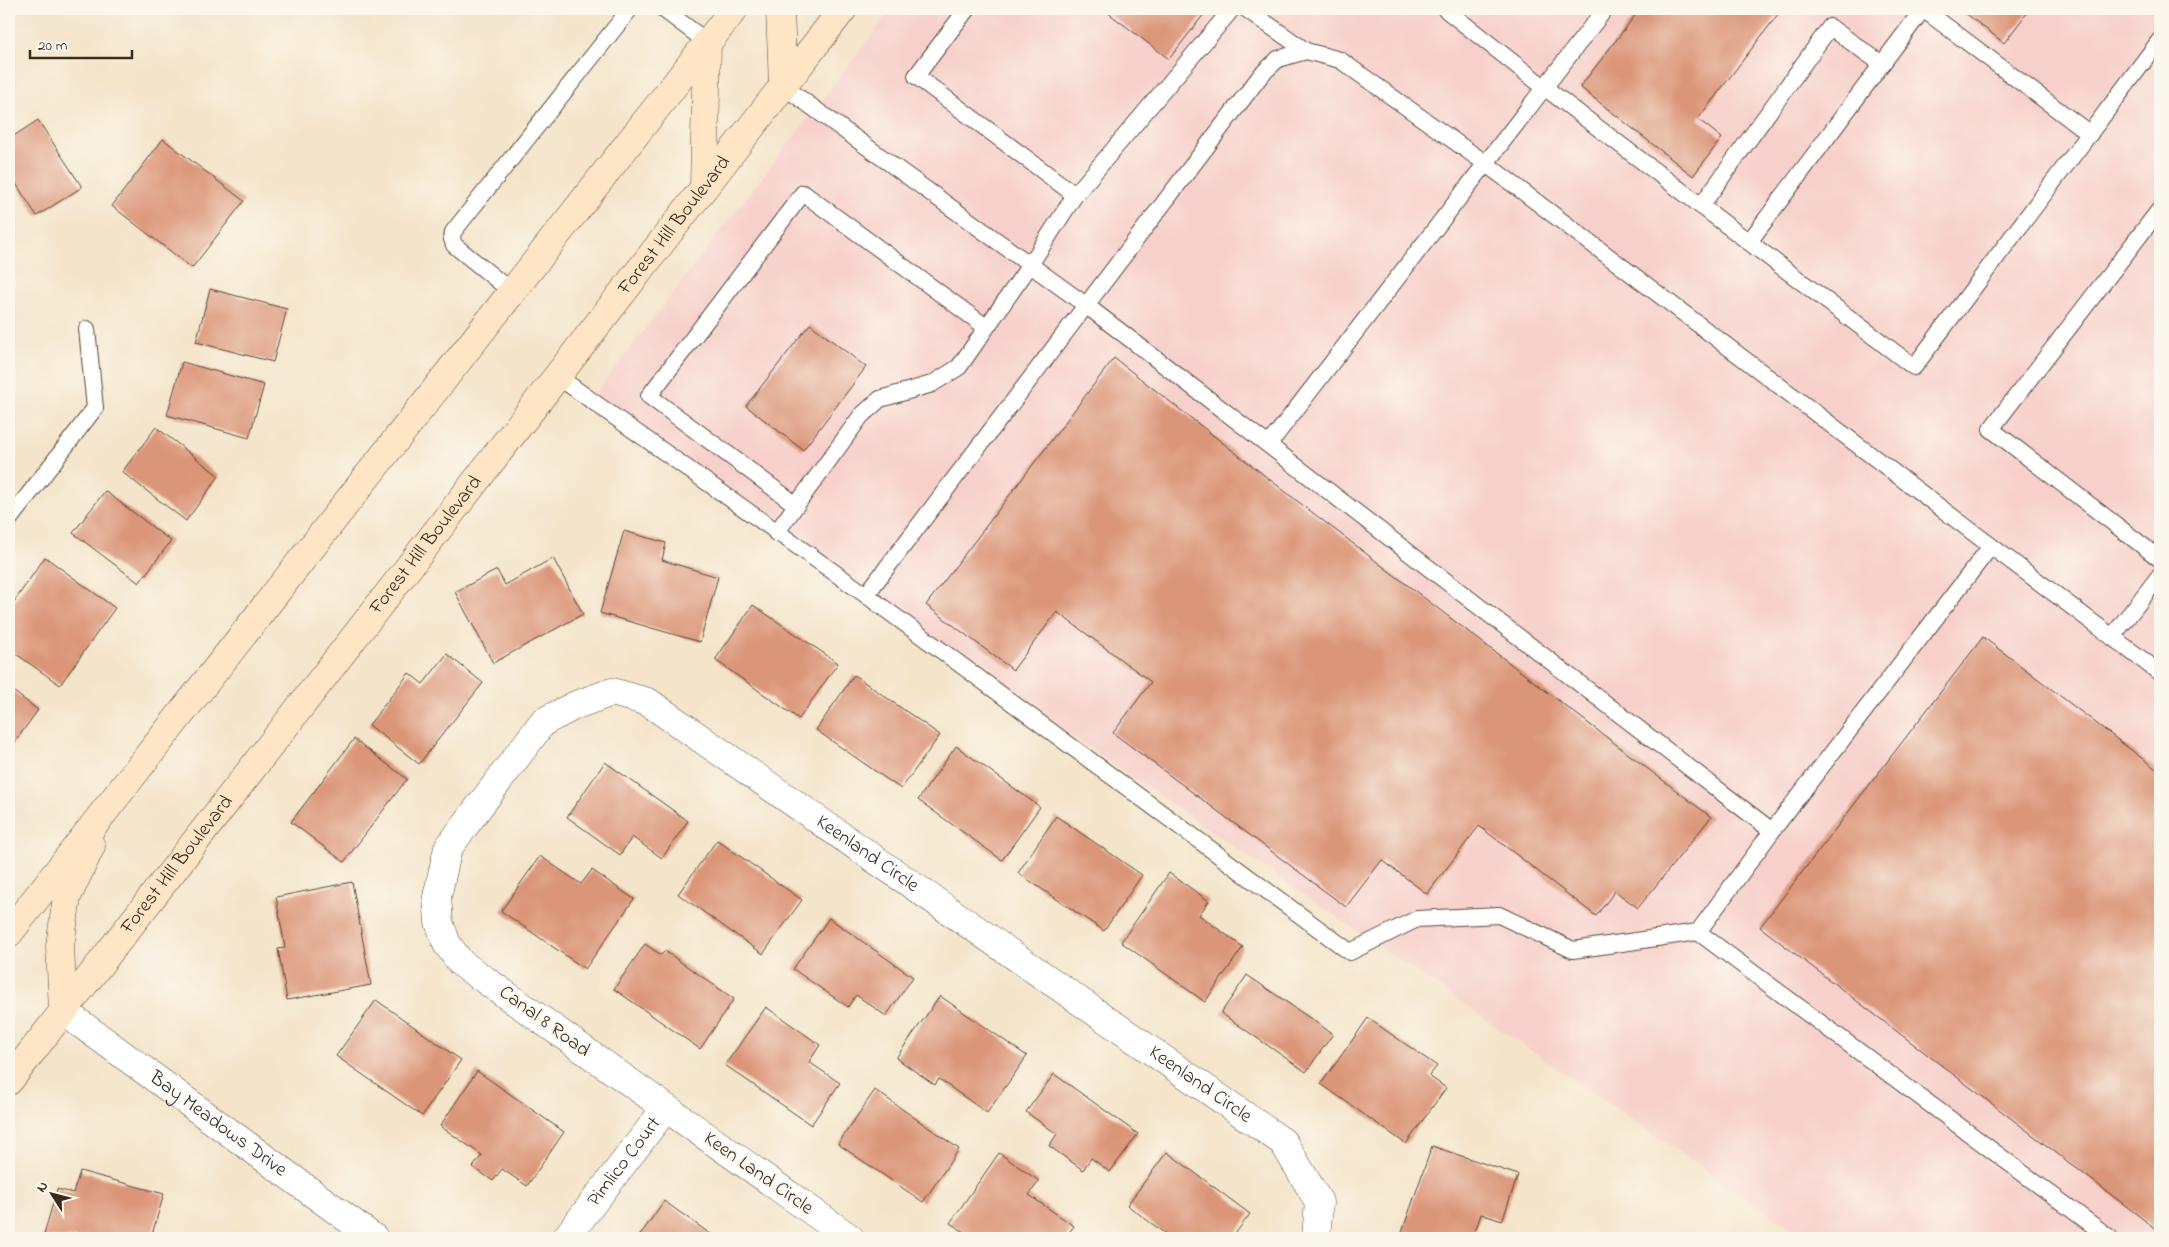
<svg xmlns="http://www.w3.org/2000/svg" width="2169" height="1247" viewBox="0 0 2169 1247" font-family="'Indie Flower',sans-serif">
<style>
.built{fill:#f7d0cb}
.building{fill:#db9679}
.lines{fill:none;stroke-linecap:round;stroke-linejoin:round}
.lane-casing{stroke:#574638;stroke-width:18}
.street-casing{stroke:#574638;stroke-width:29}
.secondary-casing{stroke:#574638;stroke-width:29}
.lane{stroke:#fff;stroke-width:16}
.street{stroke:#fff;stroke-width:28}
.secondary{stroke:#fde5c5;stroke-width:28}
.labels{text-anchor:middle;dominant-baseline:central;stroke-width:4;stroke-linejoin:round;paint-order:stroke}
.street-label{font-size:20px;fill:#3b2a1e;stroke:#fbf7ec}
</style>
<rect width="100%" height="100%" fill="#fbf7ec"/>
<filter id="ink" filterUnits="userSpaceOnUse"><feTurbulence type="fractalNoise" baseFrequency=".02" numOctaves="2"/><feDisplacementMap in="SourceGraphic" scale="10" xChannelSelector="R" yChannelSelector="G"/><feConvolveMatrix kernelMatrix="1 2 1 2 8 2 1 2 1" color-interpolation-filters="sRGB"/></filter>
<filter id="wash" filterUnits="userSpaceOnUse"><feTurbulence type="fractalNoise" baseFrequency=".0096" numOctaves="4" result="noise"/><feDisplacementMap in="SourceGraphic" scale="20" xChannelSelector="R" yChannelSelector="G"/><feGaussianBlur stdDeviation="1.12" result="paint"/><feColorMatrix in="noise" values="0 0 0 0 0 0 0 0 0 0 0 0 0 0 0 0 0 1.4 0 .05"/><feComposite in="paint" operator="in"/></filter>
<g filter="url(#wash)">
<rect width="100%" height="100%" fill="#f4e4c9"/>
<!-- built -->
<polygon class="built" points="892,9 2160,9 2160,1238 1805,1238 776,533 595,394"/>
<g id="blocks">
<!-- building -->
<g class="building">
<polygon points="1103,9 1208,9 1169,59"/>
<polygon points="1640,9 1782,9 1698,119 1722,138 1693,176 1580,87"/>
<polygon points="1960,9 2030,9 2004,43"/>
<polygon points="38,120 82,187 37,216 9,173 9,139"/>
<polygon points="163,139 244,201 192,268 112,206"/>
<polygon points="210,289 287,309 273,362 196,342"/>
<polygon points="810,324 866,367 803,450 746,406"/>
<polygon points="1114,358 1296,500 1711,817 1638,908 1615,891 1596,916 1479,826 1427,894 1382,860 1346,907 1113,733 1151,682 1057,612 1013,670 926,605"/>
<polygon points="182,362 264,385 249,438 167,415"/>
<polygon points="156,427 219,476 186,521 122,472"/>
<polygon points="105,491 171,541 139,583 73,533"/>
<polygon points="624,531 666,543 662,560 718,577 700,642 600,613"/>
<polygon points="45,557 115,608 60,685 9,649 9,609"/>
<polygon points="553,558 583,614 493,663 455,592 497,570 505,585"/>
<polygon points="753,605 838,663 799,719 715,660"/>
<polygon points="1983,637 2160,772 2160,1232 1760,927"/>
<polygon points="447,654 483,683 419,764 369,725 409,673 423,684"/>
<polygon points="854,675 940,735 901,789 816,730"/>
<polygon points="9,688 38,710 9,750"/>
<polygon points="354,739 407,779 344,862 291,822"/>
<polygon points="956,746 1040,807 1002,860 918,800"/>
<polygon points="605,762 688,821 662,858 632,837 620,855 567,817"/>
<polygon points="1056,816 1142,875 1104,931 1018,873"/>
<polygon points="717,840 802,900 763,954 678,894"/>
<polygon points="540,856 581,884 592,870 634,899 585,969 501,911"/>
<polygon points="1169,873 1209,901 1199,915 1243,947 1205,1002 1121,942"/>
<polygon points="352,882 371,985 287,1000 278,949 285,948 276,897"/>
<polygon points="829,918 913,977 886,1016 856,995 848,1007 793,969"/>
<polygon points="645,944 661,955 665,951 734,999 700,1049 614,989"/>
<polygon points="1247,975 1333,1034 1306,1072 1221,1013"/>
<polygon points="940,996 1027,1056 987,1113 939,1079 935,1085 896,1058"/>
<polygon points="376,1000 461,1060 422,1116 336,1056"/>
<polygon points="766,1007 820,1045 809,1062 840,1083 811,1125 725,1065"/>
<polygon points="1368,1018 1437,1066 1429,1076 1446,1088 1406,1144 1321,1084"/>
<polygon points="477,1071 564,1132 527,1186 502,1169 493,1181 473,1167 482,1155 440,1126"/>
<polygon points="1054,1074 1138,1134 1110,1172 1091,1158 1083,1170 1049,1146 1057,1134 1026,1112"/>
<polygon points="875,1090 959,1149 923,1202 838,1144"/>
<polygon points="1432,1146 1518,1175 1502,1221 1481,1214 1473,1238 1400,1238"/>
<polygon points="1167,1152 1250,1214 1232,1238 1171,1238 1127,1205"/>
<polygon points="999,1153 1039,1181 1029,1195 1074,1226 1065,1238 973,1238 950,1223"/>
<polygon points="80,1171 164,1194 151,1238 43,1238 57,1189 73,1193"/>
<polygon points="664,1201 716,1238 638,1238"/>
</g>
</g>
</g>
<g filter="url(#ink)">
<use href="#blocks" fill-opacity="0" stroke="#574638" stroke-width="1"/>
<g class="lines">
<defs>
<g id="lane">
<polyline points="663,9 707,42"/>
<polyline points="967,9 916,76 1075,195 1232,9"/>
<polyline points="1246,9 1306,51"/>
<polyline points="1445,9 1544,87 1914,367 2160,40"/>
<polyline points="783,86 1087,306 1772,831 1991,546 2160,673"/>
<polyline points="1701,206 1830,27 1882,64"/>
<polyline points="2160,209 1991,429 2160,559"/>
<polyline points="1749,242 1923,9 2090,134"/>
<polyline points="512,292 454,245 452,239 453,232 630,9"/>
<polyline points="557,376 866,595 1350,952 1417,919 1499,915 1573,950 1698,932 1772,831"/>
<polyline points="1269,444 1605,9"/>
<polyline points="795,504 649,396 803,193 986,327"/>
<polyline points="9,520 95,408 87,329"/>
<polyline points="776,533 861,416 880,399 932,384 959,367 1030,265 1075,195"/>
<polyline points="866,595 1261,75 1278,59 1306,51 1340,60 1485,163 1991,546"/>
<polyline points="2112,637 2160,575"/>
<polyline points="1698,932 2110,1238"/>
</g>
<g id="street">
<path id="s1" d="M63,1011L374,1238"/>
<path id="s2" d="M566,1238L665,1109"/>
<path id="s3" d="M850,1238L461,963L447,944L439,922L437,897L448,848L543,722L576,705L612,692L648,702L1283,1142L1319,1202L1316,1238"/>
</g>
<g id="secondary">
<polyline points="780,9 783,86"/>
<polyline points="704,187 707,42"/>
<polyline points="9,933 734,9"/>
<polyline points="63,1011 60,946 67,897 91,846"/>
<path id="s4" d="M9,1081L843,9"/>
</g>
</defs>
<!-- lane casing -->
<use href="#lane" class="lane-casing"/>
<!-- street casing -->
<use href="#street" class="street-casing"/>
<!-- secondary casing -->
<use href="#secondary" class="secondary-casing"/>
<!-- lane -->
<use href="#lane" class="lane"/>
<!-- street -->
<use href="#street" class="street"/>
<!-- secondary -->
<use href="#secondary" class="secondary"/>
</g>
</g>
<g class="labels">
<!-- street labels -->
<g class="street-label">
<text stroke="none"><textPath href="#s4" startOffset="1084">Forest Hill Boulevard</textPath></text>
<text stroke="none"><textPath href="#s4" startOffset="679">Forest Hill Boulevard</textPath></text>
<text stroke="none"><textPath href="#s3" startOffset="1136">Keenland Circle</textPath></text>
<text stroke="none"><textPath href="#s4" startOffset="274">Forest Hill Boulevard</textPath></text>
<text transform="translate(544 1022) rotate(36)">Canal 8 Road</text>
<text stroke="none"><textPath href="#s3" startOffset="1541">Keenland Circle</textPath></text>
<text stroke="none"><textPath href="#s1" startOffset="192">Bay Meadows Drive</textPath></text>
<text stroke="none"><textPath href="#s2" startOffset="96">Pimlico Court</textPath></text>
<text transform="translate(758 1174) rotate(35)">Keen Land Circle</text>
</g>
</g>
<!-- margin -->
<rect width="2169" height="1247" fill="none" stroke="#fbf7ec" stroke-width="30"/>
<!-- north arrow -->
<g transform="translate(52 1194) rotate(306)" stroke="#fbf7ec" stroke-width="4" paint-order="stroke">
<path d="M0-4L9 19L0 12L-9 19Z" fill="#3b2a1e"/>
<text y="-8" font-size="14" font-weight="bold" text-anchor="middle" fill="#3b2a1e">N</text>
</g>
<!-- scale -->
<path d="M30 50v8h102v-8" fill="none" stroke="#3b2a1e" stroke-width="2.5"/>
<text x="38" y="50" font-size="15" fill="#3b2a1e" stroke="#fbf7ec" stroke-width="4" paint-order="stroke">20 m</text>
</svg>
